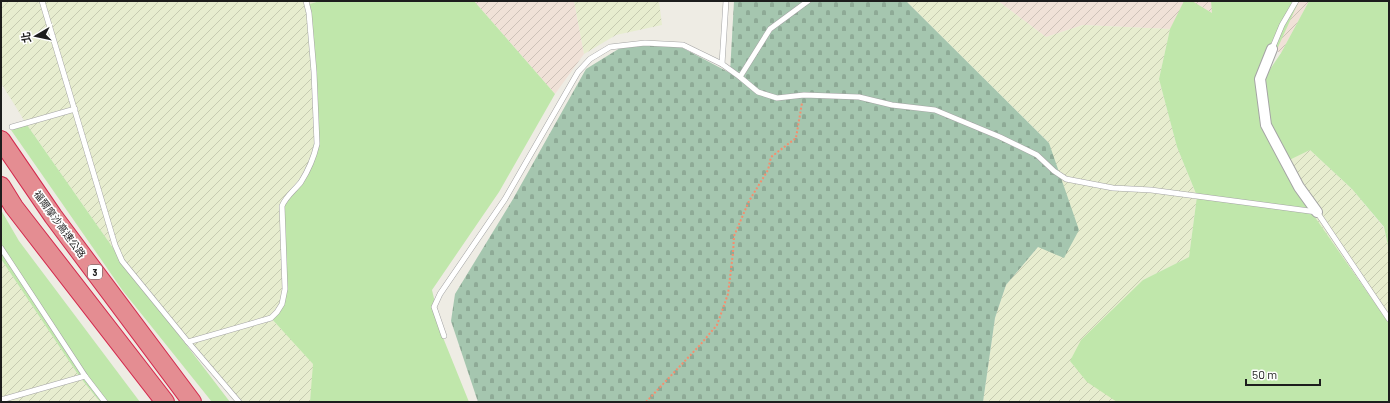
<svg xmlns="http://www.w3.org/2000/svg" width="1390" height="403" viewBox="0 0 1390 403" font-family="Barlow,'Noto Sans TC',sans-serif">
<style>
.military{fill:url(#military-furrows)}
.farmland{fill:url(#farmland-furrows)}
.grass{fill:#c0e7ab}
.cemetery{fill:url(#cemetery-stones)}
.lines{fill:none;stroke-linecap:round;stroke-linejoin:round}
.service-casing{stroke:#a4a4a4;stroke-width:6}
.minor-casing{stroke:#a4a4a4;stroke-width:12}
.motorway-casing{stroke:#d4294d;stroke-width:20}
.path{stroke:#f58e6e;stroke-width:2;stroke-dasharray:2 2;stroke-linecap:butt}
.service{stroke:#fff;stroke-width:5}
.minor{stroke:#fff;stroke-width:10}
.motorway{stroke:#e48d92;stroke-width:18}
.labels{text-anchor:middle;dominant-baseline:central;stroke-width:3.5;stroke-linejoin:round;paint-order:stroke}
.shield{fill:#fff;stroke:#616161;stroke-width:1}
.shield-label{font-size:9px;font-weight:bold;fill:#1d1d1d}
.street-label{font-size:10px;fill:#1d1d1d;stroke:#fff}
</style>
<defs>
<pattern id="military-furrows" width="10" height="10" patternUnits="userSpaceOnUse"><rect width="10" height="10" fill="#f0e1d7"/><path d="M-1 1l2-2M0 10L10 0M9 11l2-2" fill="none" stroke="#cdc1b8"/></pattern>
<pattern id="farmland-furrows" width="10" height="10" patternUnits="userSpaceOnUse"><rect width="10" height="10" fill="#e7edcf"/><path d="M-1 1l2-2M0 10L10 0M9 11l2-2" fill="none" stroke="#c6cbb1"/></pattern>
<pattern id="cemetery-stones" width="16" height="16" patternUnits="userSpaceOnUse"><rect width="16" height="16" fill="#a5c6af"/><path d="M2 7V4a2 2 0 0 1 4 0v3zM10 15v-3a2 2 0 0 1 4 0v3z" fill="#8eaa96"/></pattern>
</defs>
<rect width="100%" height="100%" fill="#eeece4"/>
<!-- military -->
<g class="military">
<polygon points="474,1 574,1 584,54 555,94"/>
<polygon points="998,1 1309,1 1281,53 1272,49 1240,71 1170,29 1083,25 1046,37"/>
</g>
<!-- farmland -->
<g class="farmland">
<polygon points="1,1 320,1 306,5 314,116 314,142 311,158 305,171 285,198 284,295 280,309 271,318 314,364 310,402 235,402 120,258 27,125 1,83"/>
<polygon points="574,1 659,1 662,25 616,35 584,54"/>
<polygon points="906,1 998,1 1046,37 1083,25 1170,29 1159,79 1177,147 1197,196 1189,257 1143,280 1117,402 983,402 995,318 1006,285 1038,247 1049,143"/>
<polygon points="1310,150 1352,189 1384,228 1389,251 1388,322 1310,210 1283,162"/>
<polygon points="1,259 79,376 100,402 1,402"/>
</g>
<!-- grass -->
<g class="grass">
<path d="M320,1H474L555,94L499,192L432,290L444,340L469,402H310L313,364L271,318L280,309L284,295L281,207C290,190 305,176 311,157C318,134 314,108 312,84C310,58 308,31 306,5Z"/>
<polygon points="1184,1 1192,1 1212,13 1211,1 1299,1 1264,78 1281,53 1309,1 1389,1 1389,251 1384,227 1352,189 1310,150 1283,163 1310,210 1388,322 1389,319 1389,402 1117,402 1087,382 1070,361 1081,340 1143,280 1189,257 1197,196 1177,147 1159,79 1170,29"/>
<polygon points="27,125 120,258 230,402 212,402 123,291 11,130"/>
<polygon points="1,210 19,241 140,402 100,402 79,376 1,259"/>
</g>
<!-- cemetery -->
<polygon class="cemetery" points="734,1 906,1 1049,143 1079,230 1064,258 1038,247 1006,285 995,318 983,402 478,402 451,321 455,294 513,199 586,69 625,45 677,45 730,73"/>
<g class="lines">
<defs>
<g id="service">
<path d="M42,1L115,245L122,261L188,342L271,318L277,312L282,304L285,289L282,206C286,196 295,190 301,182C308,171 314,157 317,144L314,72L309,13L306,1"/>
<polyline points="1272,49 1282,25 1296,1"/>
<polyline points="722,64 726,1"/>
<polyline points="740,77 770,29 808,1"/>
<polyline points="12,127 75,109"/>
<polyline points="1,248 85,376 105,402"/>
<polyline points="444,336 434,307 440,294 505,199 578,72 590,59 610,47 645,43 683,45 722,64 740,77 758,92 777,98 804,95 859,97 892,105 935,110 1000,137 1037,155 1054,171 1066,179 1113,188 1151,190 1317,212 1389,319"/>
<polyline points="188,342 239,402"/>
<polyline points="1,400 85,376"/>
</g>
<polyline id="minor" points="1272,49 1260,79 1266,125 1299,187 1317,212"/>
<g id="motorway">
<polyline points="1,140 53,216 192,402"/>
<polyline points="1,186 14,207 165,402"/>
</g>
</defs>
<!-- service casing -->
<use href="#service" class="service-casing"/>
<!-- minor casing -->
<use href="#minor" class="minor-casing"/>
<!-- motorway casing -->
<use href="#motorway" class="motorway-casing"/>
<!-- path -->
<polyline class="path" points="646,402 700,345 717,325 728,294 733,253 734,236 749,201 768,170 771,157 796,138 802,103"/>
<!-- service -->
<use href="#service" class="service"/>
<!-- minor -->
<use href="#minor" class="minor"/>
<!-- motorway -->
<use href="#motorway" class="motorway"/>
</g>
<g class="labels">
<!-- shield labels -->
<rect class="shield" x="88" y="265" width="14" height="14" rx="3"/>
<g class="shield-label">
<text x="95" y="272">3</text>
</g>
<!-- street labels -->
<g class="street-label">
<text transform="translate(60 224) rotate(54)">福爾摩沙高速公路</text>
</g>
</g>
<!-- border -->
<rect width="1390" height="403" fill="none" stroke="#1d1d1d" stroke-width="4"/>
<!-- north arrow -->
<g transform="translate(36 36) rotate(261)" stroke="#ffffff" stroke-width="3" paint-order="stroke">
<path d="M0-3L7 15L0 10L-7 15Z" fill="#1d1d1d"/>
<text y="-6" font-size="11" font-weight="bold" text-anchor="middle" fill="#1d1d1d">北</text>
</g>
<!-- scale -->
<path d="M1246 379v6h74v-6" fill="none" stroke="#1d1d1d" stroke-width="2"/>
<text x="1252" y="379" font-size="12" fill="#1d1d1d" stroke="#ffffff" stroke-width="3" paint-order="stroke">50 m</text>
</svg>
